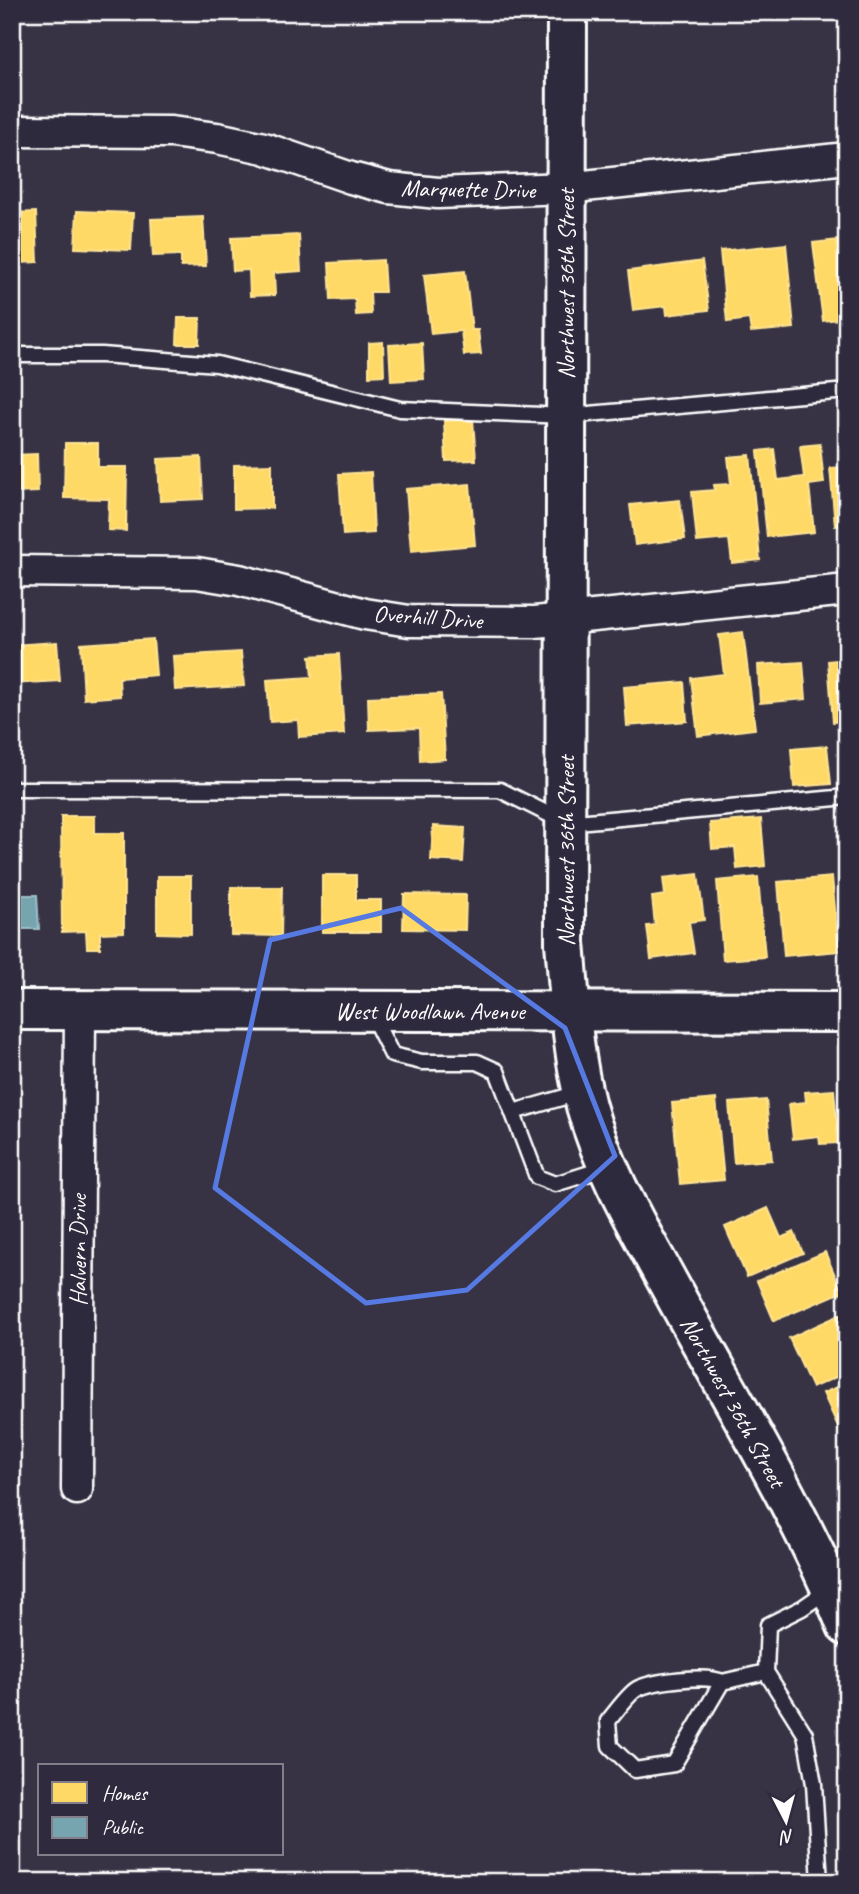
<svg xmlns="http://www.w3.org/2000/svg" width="859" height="1894" viewBox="0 0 859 1894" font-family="Caveat,sans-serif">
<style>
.homes{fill:#ffd966;stroke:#ffe494;stroke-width:2}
.public{fill:#76a5af;stroke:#9fc0c7;stroke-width:2}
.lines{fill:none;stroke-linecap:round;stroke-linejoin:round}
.lane-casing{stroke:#fff;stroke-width:19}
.street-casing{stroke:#fff;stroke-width:35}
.secondary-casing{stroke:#fff;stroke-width:44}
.lane{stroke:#2f2a3d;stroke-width:14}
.street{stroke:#2f2a3d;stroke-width:30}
.secondary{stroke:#2f2a3d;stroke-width:38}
.marked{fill:none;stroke:#567ae2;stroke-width:5;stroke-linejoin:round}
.labels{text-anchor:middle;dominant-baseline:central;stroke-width:7;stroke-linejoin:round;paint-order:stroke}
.street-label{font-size:24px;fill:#fff;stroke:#2f2a3d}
</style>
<rect width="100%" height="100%" fill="#373345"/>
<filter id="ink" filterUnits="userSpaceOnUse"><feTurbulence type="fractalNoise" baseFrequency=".0143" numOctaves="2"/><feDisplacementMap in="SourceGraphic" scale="14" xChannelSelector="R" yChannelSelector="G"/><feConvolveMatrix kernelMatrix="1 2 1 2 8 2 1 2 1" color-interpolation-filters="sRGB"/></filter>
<g filter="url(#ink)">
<!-- homes -->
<g class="homes">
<polygon points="77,211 133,213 131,250 75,248"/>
<polygon points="36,212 38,262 19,263 18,246 12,246 12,213"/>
<polygon points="203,217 206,266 181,267 181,255 153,256 151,219"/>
<polygon points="299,235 301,271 274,273 275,295 250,296 249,270 233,271 231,238"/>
<polygon points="847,239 847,318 823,321 813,243"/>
<polygon points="786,244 794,328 751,332 749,319 727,322 720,251"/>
<polygon points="383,260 385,292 370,292 371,314 356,315 355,299 331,300 329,263"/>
<polygon points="702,261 709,310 667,315 666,306 633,310 628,271"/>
<polygon points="465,271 472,330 478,330 481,354 464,355 461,331 431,334 424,275"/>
<polygon points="178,318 200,318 199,344 177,344"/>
<polygon points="383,342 384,375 369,376 369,343"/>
<polygon points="422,343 424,379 391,381 389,345"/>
<polygon points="473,419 476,460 446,461 444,421"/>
<polygon points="65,443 98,443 98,467 127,467 126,531 108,530 109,499 64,498"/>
<polygon points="820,444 824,483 809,485 814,532 767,537 758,451 774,449 778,480 804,477 800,446"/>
<polygon points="37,454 38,492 12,493 12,455"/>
<polygon points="750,455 760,560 732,563 729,539 697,542 692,492 715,490 714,485 731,484 728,457"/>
<polygon points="201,457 203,499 160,501 158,459"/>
<polygon points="272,464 272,508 234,509 234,465"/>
<polygon points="847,467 847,525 835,526 830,468"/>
<polygon points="371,472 374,533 343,535 339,474"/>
<polygon points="470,484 475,545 411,551 406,489"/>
<polygon points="680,500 685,539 635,545 630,505"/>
<polygon points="743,632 755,729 698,736 691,678 724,674 719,635"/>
<polygon points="153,639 156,675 119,678 120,696 84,699 81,644"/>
<polygon points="57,642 60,681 12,684 12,645"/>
<polygon points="241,652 244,686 175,690 173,656"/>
<polygon points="339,654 344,734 299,737 298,720 270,722 267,680 312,677 310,656"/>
<polygon points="847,659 847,721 833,722 828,661"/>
<polygon points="803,662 806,699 760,703 758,665"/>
<polygon points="684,682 687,721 627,726 624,687"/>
<polygon points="441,694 445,759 420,761 419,728 369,730 368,697"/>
<polygon points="827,746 831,784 794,787 791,749"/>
<polygon points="61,816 95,816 95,833 124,833 124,932 100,933 100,948 87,948 86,931 62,932"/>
<polygon points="761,819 765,866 737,869 735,847 712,849 710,823"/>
<polygon points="433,826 465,828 463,862 431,860"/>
<polygon points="698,874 704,920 689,922 694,953 651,959 647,926 655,925 652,897 665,895 663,878"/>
<polygon points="322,875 356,875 356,900 381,900 381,932 322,932"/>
<polygon points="157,876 191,876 191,934 157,933"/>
<polygon points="758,877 765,957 723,960 717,881"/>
<polygon points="832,877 839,951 784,956 778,882"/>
<polygon points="231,887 282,887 281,936 231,935"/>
<polygon points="404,894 466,895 465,930 403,929"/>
<polygon points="834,1090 839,1143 820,1144 819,1136 793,1139 789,1104 806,1102 805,1092"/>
<polygon points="716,1099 724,1180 680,1184 672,1103"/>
<polygon points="766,1100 772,1160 734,1163 729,1103"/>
<polygon points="768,1208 781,1238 794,1232 803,1253 747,1277 725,1227"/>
<polygon points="825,1252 842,1292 774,1321 757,1281"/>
<polygon points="844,1313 847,1319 847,1372 812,1388 789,1338"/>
<polygon points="847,1383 847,1439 844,1440 823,1393"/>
</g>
<!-- public -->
<polygon class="public" points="12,881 14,881 15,895 37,895 39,929 12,929"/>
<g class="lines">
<defs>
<g id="lane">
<polyline points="12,355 102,355 217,364 400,409 566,416 847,391"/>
<polyline points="12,789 500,790 566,823 847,797"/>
<polyline points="372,1015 392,1055 422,1062 477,1062 497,1071 537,1177 555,1184 606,1168"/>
<polyline points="513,1112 582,1092"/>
<path d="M722,1682C708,1674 652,1681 637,1689C629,1693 615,1713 608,1721L610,1746L635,1770L674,1764L722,1682L766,1672"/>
<polyline points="820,1882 814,1784 805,1734 766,1672 768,1625 802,1608 831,1588"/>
</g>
<g id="street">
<polyline points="12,131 171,132 217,138 264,148 351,178 389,188 438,193 566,188 847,158"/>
<polyline points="12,571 197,573 239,580 365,614 409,621 535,622 847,590"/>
<polyline points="77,1489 80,1010"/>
</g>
<g id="secondary">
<path d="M567,12L565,943C570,997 572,1053 586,1106C604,1171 639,1229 671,1288C731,1399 799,1508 847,1626"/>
<polyline points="12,1010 847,1012"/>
</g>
</defs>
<!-- lane casing -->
<use href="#lane" class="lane-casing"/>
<!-- street casing -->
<use href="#street" class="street-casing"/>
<!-- secondary casing -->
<use href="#secondary" class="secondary-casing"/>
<!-- lane -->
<use href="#lane" class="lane"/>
<!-- street -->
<use href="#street" class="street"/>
<!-- secondary -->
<use href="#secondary" class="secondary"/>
</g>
</g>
<!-- marked area -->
<path class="marked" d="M401,908L565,1028L615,1156L467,1290L366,1303L215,1188L270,940Z"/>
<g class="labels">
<!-- street labels -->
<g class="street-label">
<text transform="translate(468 189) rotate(1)">Marquette Drive</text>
<text transform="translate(566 284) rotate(-90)">Northwest 36th Street</text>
<text transform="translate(428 617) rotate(4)">Overhill Drive</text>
<text transform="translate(566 851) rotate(-90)">Northwest 36th Street</text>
<text x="430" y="1011">West Woodlawn Avenue</text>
<text transform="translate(78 1250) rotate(-90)">Halvern Drive</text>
<text transform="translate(733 1402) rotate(61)">Northwest 36th Street</text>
</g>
</g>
<!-- margin -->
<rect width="859" height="1894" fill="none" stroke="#2f2a3d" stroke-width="42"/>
<rect x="21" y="21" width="817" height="1852" fill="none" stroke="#fff" stroke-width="2.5" filter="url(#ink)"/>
<!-- legend -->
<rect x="38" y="1764" width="245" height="91" fill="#2f2a3d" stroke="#827f8b" stroke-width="2"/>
<rect x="52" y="1782" width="35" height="21" fill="#ffd966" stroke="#827f8b" stroke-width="2"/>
<text x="102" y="1800" font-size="21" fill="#ffffff">Homes</text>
<rect x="52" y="1817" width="35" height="21" fill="#76a5af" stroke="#827f8b" stroke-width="2"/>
<text x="102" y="1834" font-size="21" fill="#ffffff">Public</text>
<!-- north arrow -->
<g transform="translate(786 1821) rotate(174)" stroke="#2f2a3d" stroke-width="5" paint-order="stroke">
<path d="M0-5L12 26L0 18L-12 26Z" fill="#ffffff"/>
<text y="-10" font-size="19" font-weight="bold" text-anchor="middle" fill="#ffffff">N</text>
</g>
</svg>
